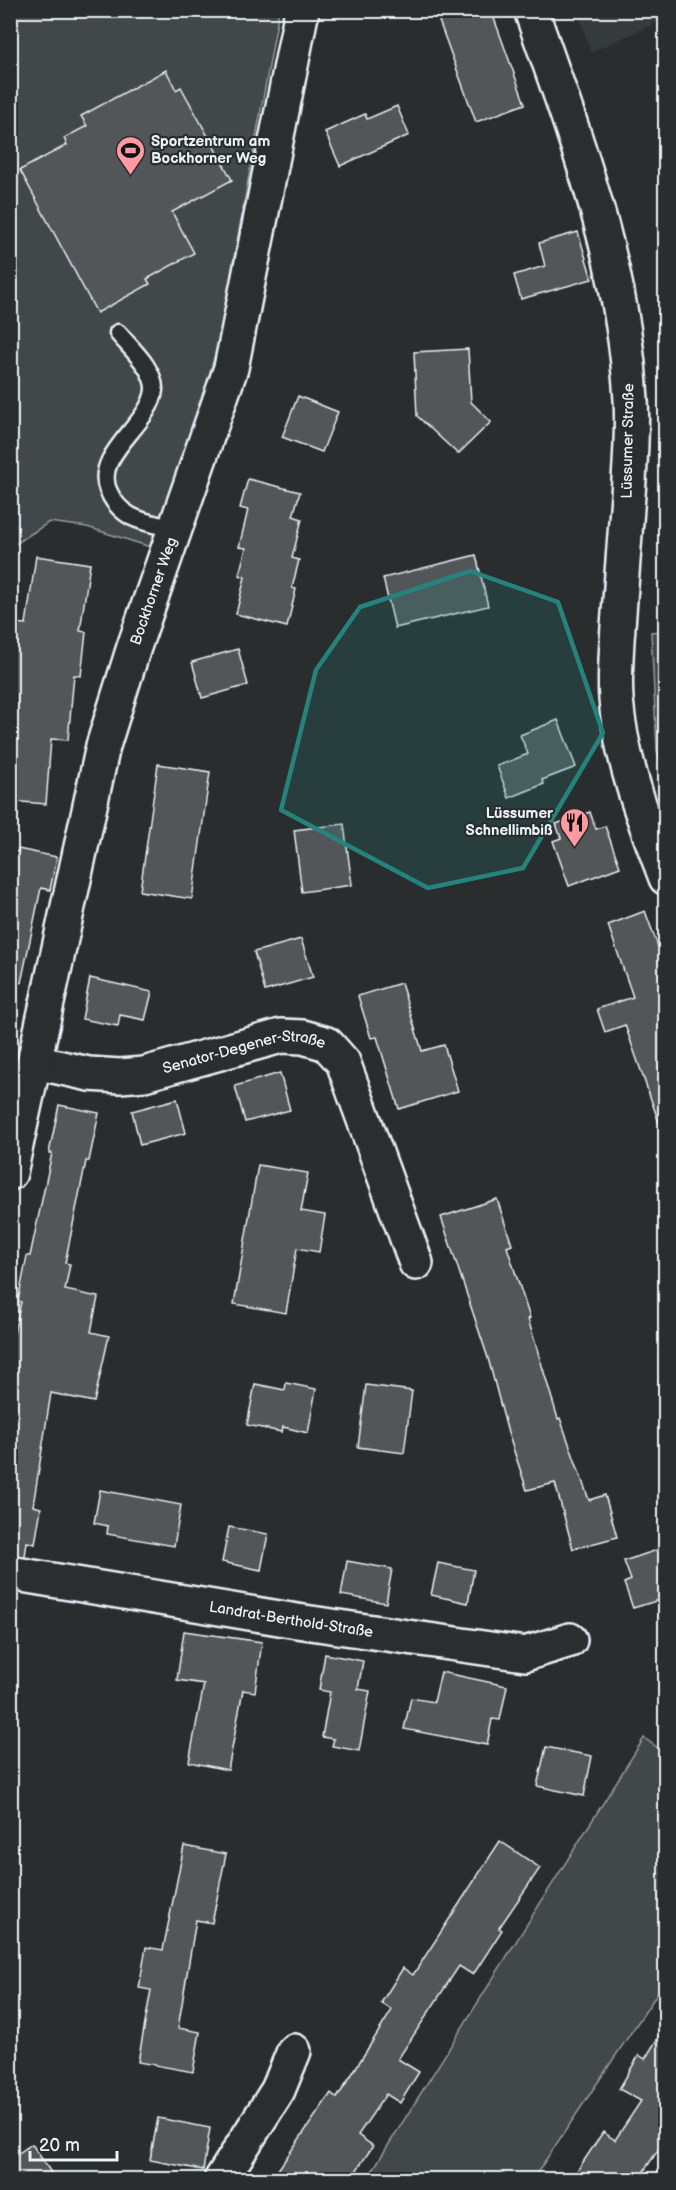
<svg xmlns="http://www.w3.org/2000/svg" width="676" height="2190" viewBox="0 0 676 2190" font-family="'Balsamiq Sans',sans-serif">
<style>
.built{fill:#363a3b}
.green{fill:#424648;stroke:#959ca0;stroke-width:1.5}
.building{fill:#535759;stroke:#e8f1f8;stroke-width:1.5}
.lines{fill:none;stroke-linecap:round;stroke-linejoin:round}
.service-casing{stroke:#e8f1f8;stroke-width:21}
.minor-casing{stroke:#e8f1f8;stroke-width:38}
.secondary-casing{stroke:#e8f1f8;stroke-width:38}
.service{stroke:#2a2d2e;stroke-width:16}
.minor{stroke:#2a2d2e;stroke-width:33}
.secondary{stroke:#2a2d2e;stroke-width:33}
.marked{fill:#25827c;fill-opacity:0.2;stroke:#25827c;stroke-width:4.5;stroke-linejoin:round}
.labels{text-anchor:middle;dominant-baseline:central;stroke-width:4.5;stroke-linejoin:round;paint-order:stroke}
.poi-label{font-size:15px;font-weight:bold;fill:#e8f1f8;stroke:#2a2d2e;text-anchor:start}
.street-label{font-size:15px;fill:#e8f1f8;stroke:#2a2d2e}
</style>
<rect width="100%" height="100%" fill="#2a2d2e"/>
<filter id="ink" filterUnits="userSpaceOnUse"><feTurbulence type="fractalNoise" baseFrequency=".0167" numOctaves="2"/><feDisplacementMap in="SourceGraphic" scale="12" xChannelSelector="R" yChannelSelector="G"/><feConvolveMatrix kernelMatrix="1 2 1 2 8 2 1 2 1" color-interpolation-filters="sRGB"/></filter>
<g filter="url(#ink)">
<!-- built -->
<polygon class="built" points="577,11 665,11 665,19 591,52"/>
<!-- green -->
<g class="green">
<polygon points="11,11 279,11 219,340 160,550 87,527 49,522 11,547"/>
<polygon points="665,631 666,631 665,781 657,750 651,632"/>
<polygon points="644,1738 665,1753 665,1982 533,2179 367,2179"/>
</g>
<!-- building -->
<g class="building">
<polygon points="435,10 491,10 525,104 476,122"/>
<polygon points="166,70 176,90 181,87 232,180 172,212 194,253 147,279 150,284 97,313 20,170 67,145 64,138 87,126 81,116"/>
<polygon points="397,106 409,135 340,166 325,132 365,114 367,119"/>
<polygon points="578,232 592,279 521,299 514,275 545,266 539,243"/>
<polygon points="468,349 471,402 491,422 458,454 417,416 414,352"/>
<polygon points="298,396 338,412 322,452 282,437"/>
<polygon points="248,479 300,492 293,516 302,519 292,558 299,560 292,588 296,589 287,627 236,614 245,577 239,575 246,548 239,547 248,510 240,508"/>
<polygon points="476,555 488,606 395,628 383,578"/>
<polygon points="36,556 90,564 80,631 86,632 81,676 74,675 68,740 51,739 46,804 10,801 10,623 26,624"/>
<polygon points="238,649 248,685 202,698 192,662"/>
<polygon points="558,720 576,767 542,780 544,784 509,798 497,766 528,754 520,735"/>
<polygon points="158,764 210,772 192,899 140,891"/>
<polygon points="590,812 596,829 605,826 620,867 569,886 553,841 561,838 556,824"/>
<polygon points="344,824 352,885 302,892 294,830"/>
<polygon points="18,849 57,857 50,890 41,888 21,983 10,982 10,850 18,852"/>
<polygon points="645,911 666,968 666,1131 662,1131 625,1025 605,1032 597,1009 633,997 608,925"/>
<polygon points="301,939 313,977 265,991 254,952"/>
<polygon points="90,978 152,992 145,1020 120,1015 118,1026 82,1019"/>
<polygon points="401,983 422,1051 444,1045 458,1091 399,1109 377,1037 371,1038 358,996"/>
<polygon points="280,1073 290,1110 245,1122 235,1086"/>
<polygon points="177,1099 186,1133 140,1145 132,1111"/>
<polygon points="59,1105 99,1113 89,1161 86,1161 65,1263 70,1264 65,1290 98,1297 91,1332 109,1336 94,1402 51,1393 33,1506 41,1508 35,1544 27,1542 25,1556 10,1555 10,1499 19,1449 10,1448 10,1350 21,1302 18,1301 27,1256 30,1256 52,1153 49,1153"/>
<polygon points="258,1165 308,1173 301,1211 325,1215 319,1252 297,1248 286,1313 234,1304"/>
<polygon points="497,1199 512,1245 507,1247 530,1318 528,1319 558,1419 560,1418 589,1500 605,1495 617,1537 573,1549 555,1483 527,1490 508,1433 488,1358 441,1217"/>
<polygon points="286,1383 316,1389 308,1433 283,1427 282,1432 247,1425 255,1384 285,1390"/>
<polygon points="366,1385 412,1391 404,1453 358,1447"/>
<polygon points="100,1490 181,1505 174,1546 107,1534 108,1526 94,1523"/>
<polygon points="229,1527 268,1534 261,1570 222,1562"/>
<polygon points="666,1547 666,1598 633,1608 624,1583 631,1580 624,1561"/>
<polygon points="347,1561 392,1569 386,1603 341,1595"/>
<polygon points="438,1563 474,1570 468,1603 431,1595"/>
<polygon points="184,1631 262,1642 255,1692 243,1690 228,1770 189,1762 204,1684 177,1680"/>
<polygon points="325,1654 363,1661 358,1689 370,1691 359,1751 332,1746 334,1739 322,1737 330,1692 319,1690"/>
<polygon points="441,1672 507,1686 500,1720 492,1719 487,1745 404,1729 411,1698 434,1702"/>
<polygon points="546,1747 592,1756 584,1796 537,1786"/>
<polygon points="500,1841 540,1868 499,1928 502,1930 473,1975 459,1966 398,2059 419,2072 400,2103 386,2094 358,2135 373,2146 350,2180 271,2180 331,2093 337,2098 392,2010 381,2003 403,1968 413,1975"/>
<polygon points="184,1846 226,1854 212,1923 196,1920 178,2028 200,2032 193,2072 138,2062 151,1990 139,1988 146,1947 163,1950"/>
<polygon points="666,2025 666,2138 638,2180 571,2180 603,2132 615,2140 641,2101 619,2089 639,2055 645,2059"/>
<polygon points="158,2118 210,2128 203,2170 150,2160"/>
<polygon points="32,2144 56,2180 10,2180 10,2159"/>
</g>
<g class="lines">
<defs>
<path id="service" d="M118,333C130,348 155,369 154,390C151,424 93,454 108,490C121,521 146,522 176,529"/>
<g id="minor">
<path id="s1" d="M35,1062L89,1074L120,1076L144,1074L281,1036L303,1037L327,1044L343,1062L416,1263"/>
<path id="s2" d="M10,1173L103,746L134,647L231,368L302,10"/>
<path id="s3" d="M10,1573L297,1621L525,1654L570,1640"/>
<polyline points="221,2180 278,2090 294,2051"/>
</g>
<path id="secondary" d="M531,10C576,140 623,261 631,400C633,431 630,464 628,495C625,534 622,574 619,613C617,641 614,671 616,699C621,761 644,820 666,878"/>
</defs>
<!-- service casing -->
<use href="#service" class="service-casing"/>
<!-- minor casing -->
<use href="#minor" class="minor-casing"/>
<!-- secondary casing -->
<use href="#secondary" class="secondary-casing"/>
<!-- service -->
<use href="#service" class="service"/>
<!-- minor -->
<use href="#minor" class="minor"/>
<!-- secondary -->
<use href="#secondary" class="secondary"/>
</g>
</g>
<!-- marked area -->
<path class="marked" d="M470,571L558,602L603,733L523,868L428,888L281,810L316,670L360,607Z"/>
<!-- icons -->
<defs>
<symbol id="stadium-pin" viewBox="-11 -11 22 30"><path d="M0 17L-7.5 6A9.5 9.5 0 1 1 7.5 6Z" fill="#ff9aa2" stroke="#2a2d2e"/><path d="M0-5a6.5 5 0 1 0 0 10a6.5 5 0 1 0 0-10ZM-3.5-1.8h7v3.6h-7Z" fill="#111"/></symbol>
<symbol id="restaurant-pin" viewBox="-11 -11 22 30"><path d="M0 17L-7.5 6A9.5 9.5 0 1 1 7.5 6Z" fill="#ff9aa2" stroke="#2a2d2e"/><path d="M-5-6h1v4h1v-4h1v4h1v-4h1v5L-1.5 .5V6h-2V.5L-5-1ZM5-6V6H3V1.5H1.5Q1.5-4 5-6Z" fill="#111"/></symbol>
</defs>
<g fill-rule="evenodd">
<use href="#stadium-pin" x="114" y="134" width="33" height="45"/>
<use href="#restaurant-pin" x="558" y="806" width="33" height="45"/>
</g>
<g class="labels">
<!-- poi labels -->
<g class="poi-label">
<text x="151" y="141">Sportzentrum am<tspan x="151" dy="17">Bockhorner Weg</tspan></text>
<text x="553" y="813" text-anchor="end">Lüssumer<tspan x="553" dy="17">Schnellimbiß</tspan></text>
</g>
<!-- street labels -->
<g class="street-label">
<text transform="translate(628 441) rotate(-89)">Lüssumer Straße</text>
<text stroke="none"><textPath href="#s2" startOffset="600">Bockhorner Weg</textPath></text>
<text stroke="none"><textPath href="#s1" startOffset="214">Senator-Degener-Straße</textPath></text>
<text stroke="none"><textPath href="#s3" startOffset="285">Landrat-Berthold-Straße</textPath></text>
</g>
</g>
<!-- margin -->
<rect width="676" height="2190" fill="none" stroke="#2a2d2e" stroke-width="36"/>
<rect x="18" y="18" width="640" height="2154" fill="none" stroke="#e8f1f8" stroke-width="2" filter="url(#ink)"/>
<!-- scale -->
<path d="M30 2151v9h87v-9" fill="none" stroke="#e8f1f8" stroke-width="3"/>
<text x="39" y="2151" font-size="18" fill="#e8f1f8" stroke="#2a2d2e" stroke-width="4.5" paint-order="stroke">20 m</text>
</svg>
